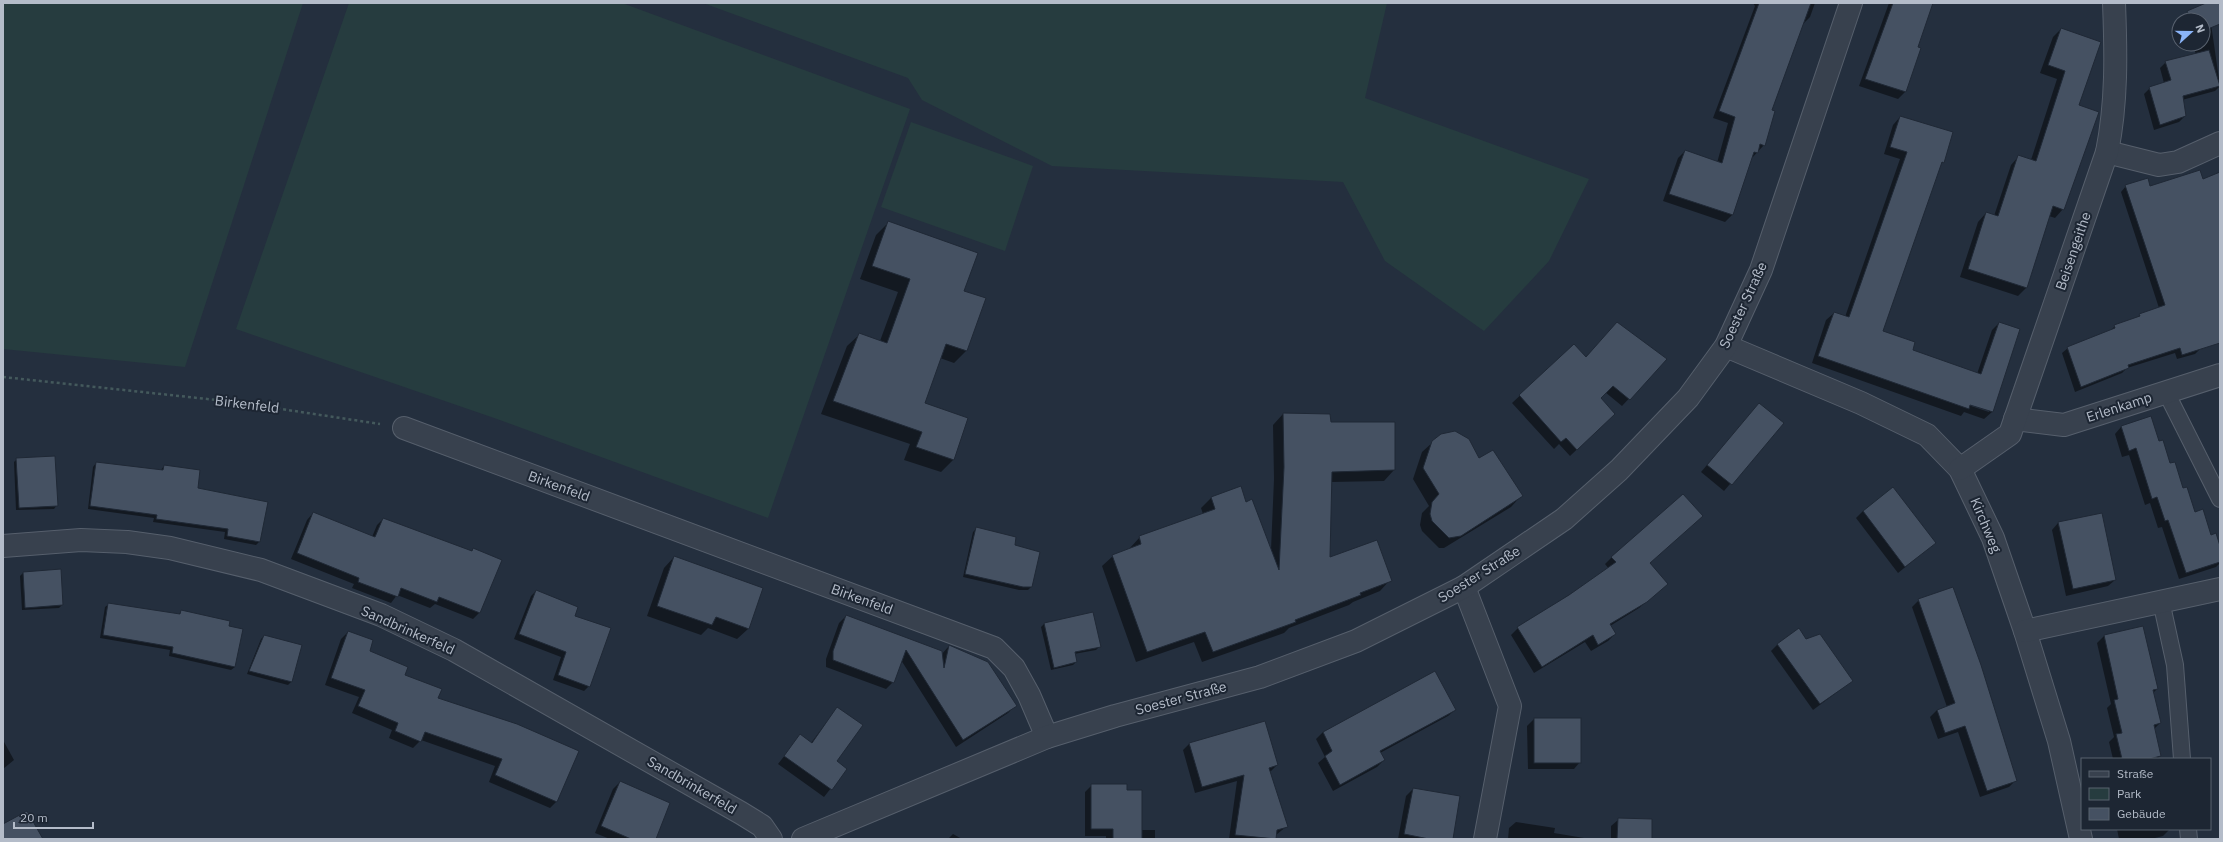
<svg xmlns="http://www.w3.org/2000/svg" width="2223" height="842" viewBox="0 0 2223 842" font-family="'IBM Plex Sans',sans-serif">
<style>
.green{fill:#263c3f}
.shadow{fill:#0007;fill-rule:evenodd}
.building{fill:#455162;stroke:#1f2835}
.lines{fill:none;stroke-linecap:round;stroke-linejoin:round}
.lane-casing{stroke:#565f6c;stroke-width:18}
.street-casing{stroke:#565f6c;stroke-width:24}
.path{stroke:#44595c;stroke-width:2.5;stroke-dasharray:3 3;stroke-linecap:butt}
.lane{stroke:#38414e;stroke-width:16}
.street{stroke:#38414e;stroke-width:22}
.labels{text-anchor:middle;dominant-baseline:central;stroke-width:4;stroke-linejoin:round;paint-order:stroke}
.street-label{font-size:14px;fill:#b4bcc9;stroke:#1d2633}
</style>
<rect width="100%" height="100%" fill="#242f3e"/>
<!-- green -->
<g class="green">
<polygon points="3,3 303,3 185,367 3,349"/>
<polygon points="349,3 622,3 910,109 768,518 497,419 236,329"/>
<polygon points="703,3 1387,3 1365,98 1589,179 1549,261 1484,331 1385,261 1343,182 1052,166 922,100 908,78"/>
<polygon points="911,122 1033,166 1005,251 881,207"/>
</g>
<!-- shadow -->
<g class="shadow">
<polygon points="1753,3 1815,3 1810,17 1803,24 1771,111 1764,145 1751,159 1732,215 1725,222 1663,201 1678,158 1685,151 1717,163 1728,123 1713,118 1755,6"/>
<polygon points="1889,3 1932,3 1916,47 1919,48 1905,92 1898,99 1859,86"/>
<polygon points="2208,3 2220,86 2215,91 2182,100 2185,116 2179,122 2154,130 2144,94 2150,88 2164,83 2160,68 2166,62 2196,54 2192,44 2203,44 2203,20 2183,20 2182,18 2188,12"/>
<polygon points="2061,29 2078,106 2063,209 2055,218 2049,216 2026,288 2018,296 1960,277 1978,222 1986,213 1994,216 2011,165 2019,156 2031,160 2057,79 2040,73 2053,37"/>
<path d="M1900,117L1943,162L1940,165L1882,332L1911,351L1977,374L1992,330L1999,323L2019,329L1992,412L1984,419L1964,412L1961,416L1812,363L1826,320L1834,313L1845,317L1900,159L1884,154L1893,125ZM1966,402L1989,410V412L1965,404Z"/>
<polygon points="2220,174 2220,340 2201,348 2195,354 2177,359 2175,353 2127,368 2122,373 2075,392 2062,353 2068,348 2110,331 2115,326 2135,319 2140,315 2159,308 2121,192 2126,186 2150,188 2203,181"/>
<polygon points="888,223 963,291 966,351 954,363 940,358 924,403 953,460 941,472 904,460 910,444 821,414 847,346 860,334 880,341 898,292 860,279 876,235"/>
<polygon points="1610,331 1666,359 1622,406 1605,392 1599,398 1607,421 1570,456 1559,444 1554,449 1512,403 1574,345 1585,358"/>
<polygon points="1753,411 1782,423 1724,491 1701,472"/>
<polygon points="1283,414 1330,423 1394,470 1384,481 1331,482 1329,558 1390,580 1380,591 1353,602 1349,605 1289,628 1284,633 1202,662 1194,642 1136,662 1102,566 1113,556 1129,549 1140,537 1203,514 1201,508 1211,498 1245,503 1271,550 1274,479 1273,425"/>
<polygon points="2121,427 2158,442 2194,513 2220,549 2220,563 2216,567 2179,579 2162,527 2158,528 2150,503 2145,505 2129,455 2122,457 2115,434"/>
<polygon points="1433,442 1479,460 1521,496 1511,507 1444,548 1439,548 1422,531 1420,525 1422,513 1429,506 1413,479 1422,452"/>
<polygon points="17,459 57,505 54,509 16,510 14,462"/>
<polygon points="96,463 160,471 164,466 196,489 259,542 256,545 224,539 225,532 153,522 154,518 88,509 93,467"/>
<polygon points="1863,511 1935,543 1898,573 1856,518"/>
<polygon points="313,513 372,537 377,525 383,519 470,552 473,549 500,560 479,613 473,619 435,604 430,608 397,595 391,603 352,588 354,584 291,559 307,520"/>
<polygon points="2058,523 2115,580 2108,586 2066,596 2052,530"/>
<polygon points="976,529 1031,587 1028,590 1019,590 963,577 973,532"/>
<polygon points="674,557 762,588 748,629 737,639 708,628 701,635 647,616 664,568"/>
<polygon points="1612,557 1649,563 1660,590 1639,608 1610,626 1615,634 1608,641 1591,651 1585,642 1534,673 1511,635 1518,628 1609,569 1605,564"/>
<polygon points="23,573 62,605 59,608 22,610 20,576"/>
<polygon points="536,591 574,617 589,686 584,691 553,680 561,657 514,639 531,596"/>
<polygon points="1919,600 2016,780 2009,787 1980,797 1958,732 1938,739 1930,717 1937,710 1947,707 1912,607"/>
<polygon points="109,604 178,615 182,611 228,626 235,667 231,670 169,656 170,650 100,638 105,607"/>
<polygon points="846,616 941,655 949,646 1015,706 1008,713 956,747 901,660 893,682 886,689 826,667 826,659 839,623"/>
<polygon points="1044,624 1100,646 1096,650 1074,654 1076,662 1073,665 1051,670 1041,627"/>
<polygon points="2142,627 2157,689 2153,693 2160,723 2154,729 2160,756 2157,759 2113,759 2109,742 2114,737 2107,708 2111,704 2097,643 2104,636"/>
<polygon points="348,632 368,652 437,698 557,801 550,808 489,782 495,766 421,740 413,748 389,738 392,730 352,713 359,697 325,685 341,639"/>
<polygon points="264,636 291,682 288,685 247,674 261,639"/>
<polygon points="1778,644 1852,681 1813,710 1771,651"/>
<polygon points="1435,672 1455,710 1448,716 1380,753 1384,760 1377,767 1333,791 1318,763 1325,757 1316,739 1323,732"/>
<polygon points="837,708 835,762 846,769 824,797 778,764 800,736 811,743"/>
<polygon points="1534,719 1580,762 1574,769 1528,769 1527,726"/>
<polygon points="3,740 14,760 3,769"/>
<polygon points="1190,743 1277,765 1270,772 1287,826 1276,835 1275,839 1229,839 1237,781 1195,793 1183,750"/>
<polygon points="620,782 655,839 610,839 595,833 613,789"/>
<polygon points="1092,785 1126,791 1141,830 1155,830 1155,839 1106,839 1106,836 1085,836 1085,792"/>
<polygon points="1413,789 1451,839 1398,839 1406,796"/>
<polygon points="1618,820 1651,839 1611,839 1611,826"/>
<polygon points="1516,822 1555,828 1554,833 1590,839 1508,839 1509,828"/>
<polygon points="2117,829 2170,829 2163,836 2151,839 2119,839"/>
<polygon points="953,834 962,839 948,839"/>
</g>
<!-- building -->
<g class="building">
<polygon points="1759,3 1811,3 1772,110 1775,111 1765,146 1760,144 1758,153 1754,152 1733,215 1669,194 1685,150 1722,163 1735,117 1719,111"/>
<polygon points="1893,3 1933,3 1918,47 1921,48 1906,92 1865,79"/>
<polygon points="2206,3 2220,3 2220,24 2203,31 2203,20 2191,20 2187,11"/>
<polygon points="2061,28 2101,42 2079,105 2099,112 2064,210 2053,206 2027,288 1968,269 1986,212 1998,216 2018,155 2036,161 2065,71 2048,65"/>
<polygon points="2209,50 2220,86 2183,96 2186,116 2160,125 2149,87 2171,80 2165,61"/>
<polygon points="1900,116 1953,132 1944,163 1942,162 1883,331 1915,342 1913,350 1981,374 1999,322 2020,329 1993,412 1970,405 1969,409 1818,356 1834,312 1849,317 1907,152 1890,147"/>
<polygon points="2200,170 2203,179 2220,172 2220,343 2182,355 2180,348 2128,365 2129,368 2081,387 2067,347 2115,328 2114,325 2140,316 2139,314 2165,305 2125,185 2148,178 2150,186"/>
<polygon points="888,221 978,253 964,291 986,298 967,351 946,344 925,403 968,418 954,460 916,447 922,432 833,401 859,333 887,343 910,279 872,266"/>
<polygon points="1617,322 1667,359 1630,400 1613,386 1601,398 1615,414 1577,450 1566,438 1561,442 1519,395 1574,344 1586,357"/>
<polygon points="1759,403 1784,423 1732,485 1707,465"/>
<polygon points="1283,413 1330,414 1331,422 1395,422 1395,470 1332,472 1330,557 1377,540 1392,581 1360,593 1361,595 1295,620 1296,622 1213,652 1205,632 1147,652 1112,555 1141,544 1139,536 1215,509 1211,497 1241,486 1246,502 1252,499 1279,570 1284,467"/>
<polygon points="2151,416 2159,441 2163,440 2170,463 2175,462 2183,488 2187,487 2195,512 2203,509 2211,535 2216,533 2220,546 2220,562 2186,573 2168,520 2165,521 2157,497 2152,499 2136,448 2129,451 2121,426"/>
<polygon points="1455,431 1469,439 1479,458 1493,450 1523,496 1461,536 1449,538 1432,521 1430,514 1432,502 1439,494 1423,468 1432,441 1441,434"/>
<polygon points="55,456 58,506 19,508 16,458"/>
<polygon points="96,462 163,470 164,465 200,470 198,488 268,502 260,542 227,536 228,529 156,519 157,515 90,506"/>
<polygon points="1893,487 1936,543 1905,567 1863,511"/>
<polygon points="1683,494 1703,516 1650,563 1668,584 1647,602 1610,624 1616,634 1598,645 1593,635 1542,667 1517,627 1569,595 1616,562 1611,557"/>
<polygon points="313,512 375,537 383,518 472,551 473,548 502,560 480,613 439,597 437,602 401,588 398,597 358,582 359,578 297,553"/>
<polygon points="2102,513 2116,580 2073,589 2058,522"/>
<polygon points="976,527 1016,537 1015,545 1040,552 1032,587 1023,587 965,574"/>
<polygon points="674,556 763,588 749,629 716,617 712,625 657,606"/>
<polygon points="61,569 63,605 25,608 23,572"/>
<polygon points="1953,587 1981,665 2017,781 1987,791 1965,726 1945,733 1937,710 1955,703 1918,599"/>
<polygon points="536,590 578,607 575,616 611,628 590,687 558,675 566,652 519,634"/>
<polygon points="108,603 180,614 181,610 230,621 229,626 243,629 235,667 172,653 173,647 103,635"/>
<polygon points="1093,612 1101,647 1075,652 1077,662 1054,668 1044,623"/>
<polygon points="846,615 942,651 944,668 949,645 988,662 1017,706 963,740 906,650 894,683 833,660 833,651"/>
<polygon points="2143,626 2158,689 2153,690 2161,723 2154,725 2161,756 2149,759 2122,759 2116,734 2122,733 2114,700 2118,699 2104,635"/>
<polygon points="1799,628 1806,639 1820,634 1853,681 1820,704 1777,644"/>
<polygon points="348,631 373,640 370,651 408,667 405,675 442,689 438,698 517,724 579,751 557,802 495,775 502,759 425,732 421,742 395,731 398,723 358,706 365,690 331,678"/>
<polygon points="264,635 302,645 292,682 249,671"/>
<polygon points="1435,671 1456,710 1380,751 1385,760 1340,785 1325,756 1332,751 1323,732"/>
<polygon points="837,707 863,725 837,761 847,769 832,790 784,756 800,734 812,743"/>
<rect x="1534" y="718" width="47" height="45"/>
<polygon points="1265,721 1278,765 1269,768 1288,827 1277,830 1276,839 1235,835 1244,775 1202,787 1189,743"/>
<polygon points="620,781 670,803 656,839 631,839 601,826"/>
<polygon points="1091,784 1127,784 1127,790 1142,790 1142,839 1113,839 1113,829 1091,829"/>
<polygon points="1413,788 1460,796 1453,839 1429,839 1404,834"/>
<polygon points="27,811 43,839 3,839 3,824"/>
<polygon points="1618,818 1652,819 1652,839 1617,839"/>
</g>
<g class="lines">
<defs>
<g id="lane">
<polyline points="2166,392 2220,499"/>
<polyline points="2161,601 2175,665 2182,759"/>
<polyline points="2188,829 2189,839"/>
</g>
<g id="street">
<polyline points="2107,152 2159,165 2178,162 2220,143"/>
<polyline points="1726,346 1861,403 1927,435 1960,469 1993,538 2025,631 2059,741 2081,839"/>
<polyline points="2015,419 2064,425 2220,375"/>
<polyline points="404,428 994,648 1014,668 1029,695 1047,737"/>
<path d="M1960,469L2010,434L2107,152C2117,102 2116,53 2114,3"/>
<polyline points="3,546 81,540 127,542 170,548 261,570 381,615 454,650 741,813 762,826 771,839"/>
<polyline points="1464,587 1510,706 1485,839"/>
<polyline points="2025,631 2220,589"/>
<polyline points="803,839 1047,737 1115,716 1260,677 1356,641 1464,587 1564,519 1619,470 1688,398 1726,346 1761,270 1851,3"/>
</g>
</defs>
<!-- lane casing -->
<use href="#lane" class="lane-casing"/>
<!-- street casing -->
<use href="#street" class="street-casing"/>
<!-- path -->
<polyline class="path" points="3,377 235,402 380,424"/>
<!-- lane -->
<use href="#lane" class="lane"/>
<!-- street -->
<use href="#street" class="street"/>
</g>
<g class="labels">
<!-- street labels -->
<g class="street-label">
<text transform="translate(2073 251) rotate(-71)">Beisengeithe</text>
<text transform="translate(1743 305) rotate(-65)">Soester Straße</text>
<text transform="translate(247 404) rotate(7)">Birkenfeld</text>
<text transform="translate(2119 407) rotate(-18)">Erlenkamp</text>
<text transform="translate(559 486) rotate(20)">Birkenfeld</text>
<text transform="translate(1986 525) rotate(67)">Kirchweg</text>
<text transform="translate(1479 574) rotate(-32)">Soester Straße</text>
<text transform="translate(862 599) rotate(20)">Birkenfeld</text>
<text transform="translate(408 630) rotate(24)">Sandbrinkerfeld</text>
<text transform="translate(1181 698) rotate(-15)">Soester Straße</text>
<text transform="translate(692 785) rotate(30)">Sandbrinkerfeld</text>
</g>
</g>
<!-- border -->
<rect width="2223" height="842" fill="none" stroke="#b4bcc9" stroke-width="8"/>
<!-- legend -->
<rect x="2081" y="758" width="130" height="72" fill="#1d2633" stroke="#59626f"/>
<rect x="2089" y="771" width="20" height="6" fill="#38414e" stroke="#59626f"/>
<text x="2117" y="778" font-size="12" fill="#b4bcc9">Straße</text>
<rect x="2089" y="788" width="20" height="12" fill="#263c3f" stroke="#59626f"/>
<text x="2117" y="798" font-size="12" fill="#b4bcc9">Park</text>
<rect x="2089" y="808" width="20" height="12" fill="#455162" stroke="#59626f"/>
<text x="2117" y="818" font-size="12" fill="#b4bcc9">Gebäude</text>
<!-- north arrow -->
<g transform="translate(2191 32) rotate(69)"><circle r="19" fill="#1d2633" stroke="#59626f"/>
<path d="M0-3L7 15L0 10L-7 15Z" fill="#8ab4f8"/>
<text y="-6" font-size="11" font-weight="bold" text-anchor="middle" fill="#b4bcc9">N</text>
</g>
<!-- scale -->
<path d="M14 822v6h79v-6" fill="none" stroke="#b4bcc9" stroke-width="2"/>
<text x="20" y="822" font-size="12" fill="#b4bcc9" stroke="#1d2633" stroke-width="3" paint-order="stroke">20 m</text>
</svg>
